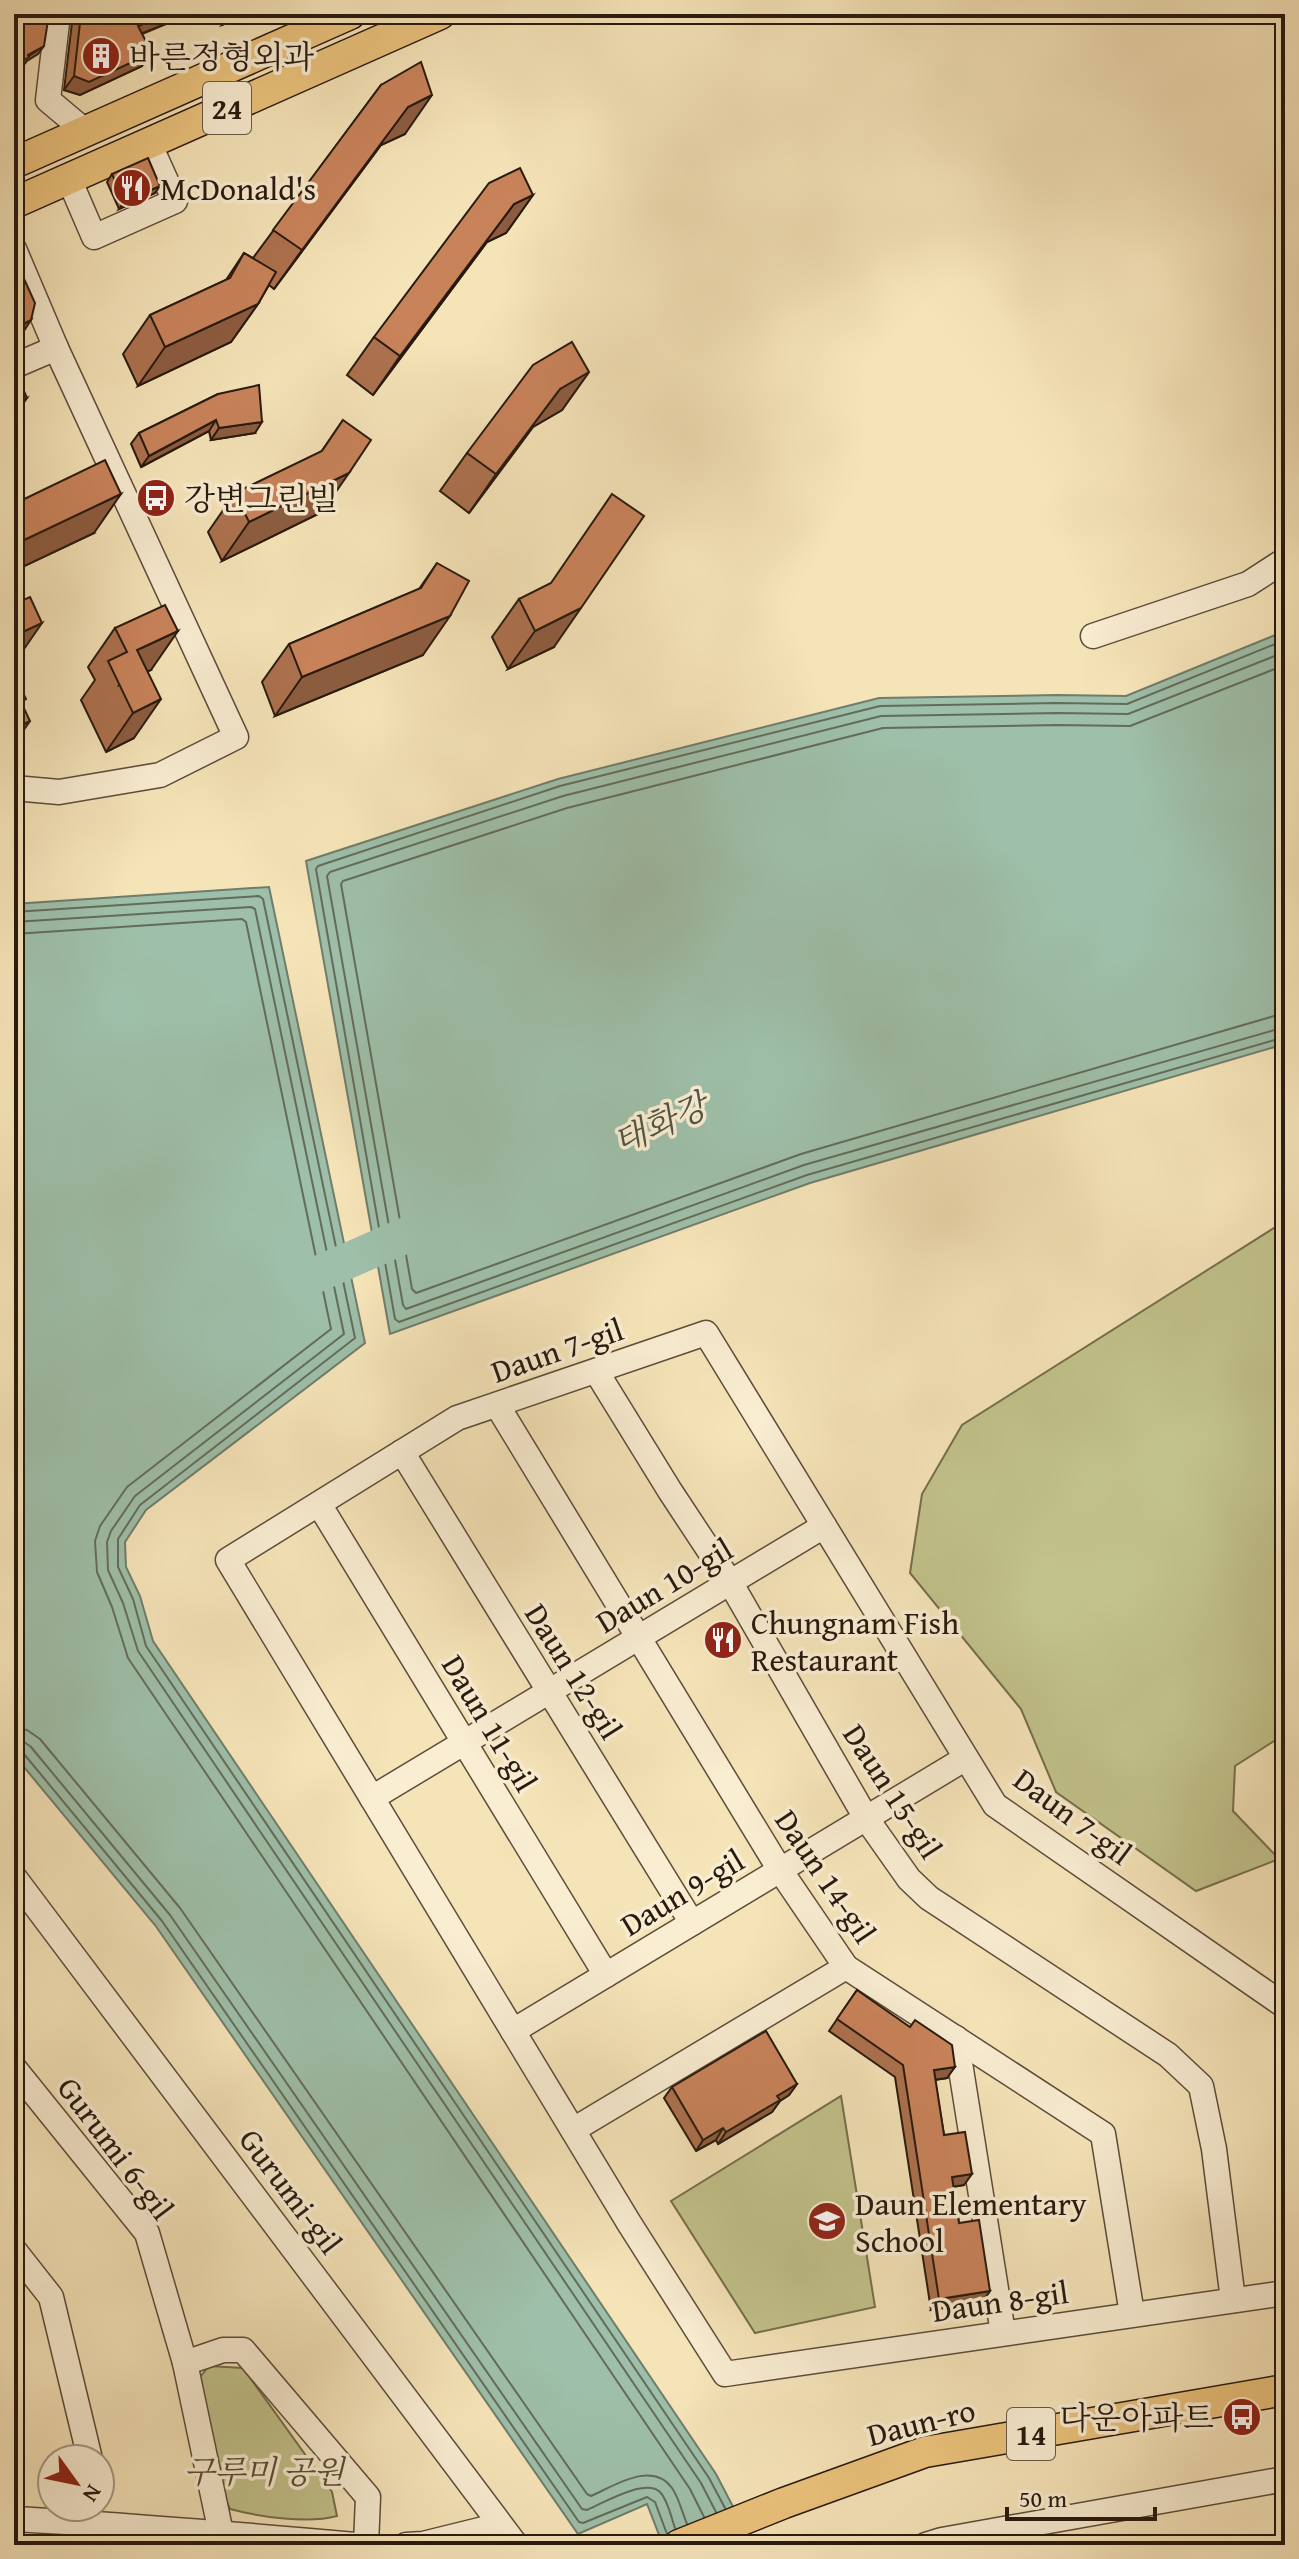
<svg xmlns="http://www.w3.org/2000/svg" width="1299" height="2559" viewBox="0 0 1299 2559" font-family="'Gentium Book Plus','Noto Serif KR',serif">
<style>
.green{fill:#c2c28b;stroke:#756e4d;stroke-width:2}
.water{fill:#9ebfa9;stroke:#6f7d6b;stroke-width:2}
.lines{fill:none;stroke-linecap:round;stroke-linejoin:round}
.shore{stroke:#636c5c;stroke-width:2}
.river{stroke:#9ebfa9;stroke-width:36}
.minor-casing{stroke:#5c4c3a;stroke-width:27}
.major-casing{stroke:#281a0f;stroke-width:33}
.minor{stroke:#f9edd2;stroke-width:24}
.major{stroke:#ebc27c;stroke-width:30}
.wall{fill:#ad714e;stroke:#281a0f;stroke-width:2}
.shaded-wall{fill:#8d5c40;stroke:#281a0f;stroke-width:2}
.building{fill:#c9835b;stroke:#281a0f;stroke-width:2}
.labels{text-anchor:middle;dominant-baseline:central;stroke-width:7;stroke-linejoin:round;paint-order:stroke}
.shield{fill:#f9edd2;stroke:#67594a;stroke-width:2}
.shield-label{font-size:30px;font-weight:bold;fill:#281a0f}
.poi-label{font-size:32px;fill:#281a0f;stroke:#f9edd2;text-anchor:start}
.street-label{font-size:32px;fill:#281a0f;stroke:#f9edd2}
.park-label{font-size:32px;font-style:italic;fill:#564c34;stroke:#f9edd2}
.water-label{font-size:34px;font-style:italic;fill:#515445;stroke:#f9edd2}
</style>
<rect width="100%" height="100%" fill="#f6e4b9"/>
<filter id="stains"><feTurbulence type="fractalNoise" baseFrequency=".0025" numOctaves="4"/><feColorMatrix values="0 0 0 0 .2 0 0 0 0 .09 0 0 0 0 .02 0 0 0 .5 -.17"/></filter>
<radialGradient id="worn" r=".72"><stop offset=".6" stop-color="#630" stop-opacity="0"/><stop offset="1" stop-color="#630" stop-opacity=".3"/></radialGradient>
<!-- green -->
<g class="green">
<polygon points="1285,1221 1285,1734 1235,1766 1233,1811 1279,1859 1196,1891 1056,1792 1021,1709 910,1573 922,1494 962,1425"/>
<polygon points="841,2096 875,2307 755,2333 671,2201"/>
<path d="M209,2366L243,2368L332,2492L337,2516C308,2524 260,2517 230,2509L225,2498L197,2381Z"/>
</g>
<!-- water -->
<g class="water">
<polygon points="1285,631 1285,1044 810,1183 390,1334 306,861 558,779 879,698 1057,695 1126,696"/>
<polygon points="269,887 365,1343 146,1510 125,1542 126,1567 140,1596 153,1641 716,2474 753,2545 663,2545 647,2504 578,2534 155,1925 14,1755 14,904"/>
</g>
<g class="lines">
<!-- shore -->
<g class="shore">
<polyline points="1285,640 1127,704 1057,703 880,706 560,786 318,866 316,869 395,1319 399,1322 807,1175 1285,1037"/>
<polyline points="1285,652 1128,714 1057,713 881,716 563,796 330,872 327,876 403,1305 406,1309 804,1165 1285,1027"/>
<polyline points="1285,665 1130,726 1057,725 883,728 567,808 343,881 341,884 412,1289 416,1293 801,1154 1274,1016 1285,1015"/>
<polyline points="14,912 259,896 263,899 355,1338 140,1505 118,1539 118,1567 133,1599 146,1646 709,2478 725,2508"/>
<polyline points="14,922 251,907 255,909 344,1334 135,1496 111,1531 107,1542 108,1570 123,1603 138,1651 701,2483 716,2512"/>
<polyline points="14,934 242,919 246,922 331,1329 127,1487 100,1526 95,1541 97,1572 112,1607 128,1658 690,2489 704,2517"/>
<path d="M14,1728L27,1730L40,1739L180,1908L587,2494L591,2496C614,2486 652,2460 672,2488C679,2498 682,2512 687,2524"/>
<path d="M14,1740L23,1741L31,1747L170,1915L582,2509L587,2510C603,2503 645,2478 660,2492C668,2500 671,2517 675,2528"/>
<polyline points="14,1750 24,1754 162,1921 579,2522 583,2523 647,2497 655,2502 667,2534"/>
</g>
<!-- river -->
<polyline class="river" points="302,1281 420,1229"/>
<defs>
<g id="minor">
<polyline points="58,14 48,100 86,132"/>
<polyline points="69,179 94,237 175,201 149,143"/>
<polyline points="14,249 56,348 236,737 160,775 59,792 14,788"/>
<polyline points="14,366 56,348"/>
<polyline points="1093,636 1248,584 1285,560"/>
<polyline points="596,1371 670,1491 730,1582 866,1818 909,1879 929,1898 1168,2055 1201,2086 1214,2149 1233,2300"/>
<polyline points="497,1405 780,1870 846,1967 1103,2134 1132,2314"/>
<polyline points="402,1452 692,1923"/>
<polyline points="319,1504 606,1975"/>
<polyline points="372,1798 824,1526"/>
<polyline points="14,1877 516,2545"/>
<polyline points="1285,2006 995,1805 706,1333 457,1418 228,1560 629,2223 725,2374 1285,2293"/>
<polyline points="513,2031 966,1758"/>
<polyline points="956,2038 1003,2333"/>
<polyline points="14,2068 147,2233 185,2363 223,2350 243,2350 368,2497 366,2545"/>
<polyline points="573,2130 846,1967"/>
<polyline points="14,2250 51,2297 90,2459"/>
<polyline points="185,2363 221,2533"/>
<path d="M14,2519C128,2525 242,2535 357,2545"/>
<polyline points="406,2545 423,2544 500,2525"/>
<polyline points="926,2545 942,2540 1285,2479"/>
</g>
<g id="major">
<polyline points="14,163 350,14"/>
<polyline points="14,203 440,14"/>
<polyline points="679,2545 784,2503 925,2452 1285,2390"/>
</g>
</defs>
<!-- minor casing -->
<use href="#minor" class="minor-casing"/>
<!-- major casing -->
<use href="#major" class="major-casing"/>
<!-- minor -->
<use href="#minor" class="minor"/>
<!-- major -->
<use href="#major" class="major"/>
</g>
<!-- wall -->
<g class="wall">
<polygon points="73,14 190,14 142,34 142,66 80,95 64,90"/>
<polygon points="217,14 248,14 222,25"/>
<polygon points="381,85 405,134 381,145 274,289 269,285 258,304 231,342 138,386 123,354 150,315 226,280 244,253 253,258"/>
<polygon points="112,174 155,193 119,209 107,182"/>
<polygon points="533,195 506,233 487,242 373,395 347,375 374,337"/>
<polygon points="589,372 562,410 533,427 469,513 440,491 467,453"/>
<polygon points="218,394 255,433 211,440 209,431 141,467 131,444 139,433"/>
<polygon points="343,420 322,512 222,561 208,532 235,493 321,452"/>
<polygon points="14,504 94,533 14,571"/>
<polygon points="437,563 423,655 275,716 262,682 289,644 419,589"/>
<polygon points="519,599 554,647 508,669 492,637"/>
<polygon points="115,628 151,670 147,671 134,738 106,752 81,700 95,680 88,667"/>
<polygon points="857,1990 947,2078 935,2080 944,2135 964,2185 953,2187 959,2223 990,2291 982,2302 931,2310 895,2077 829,2031"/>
<polygon points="797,2084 789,2095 780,2101 772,2112 718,2144 716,2140 696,2151 664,2098 672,2087"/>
</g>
<!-- shaded-wall -->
<g class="shaded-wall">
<polygon points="167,14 190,14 128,39 138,26"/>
<polygon points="230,14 248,14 222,25"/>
<polygon points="44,46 38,54 27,61 23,66 14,71 14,66"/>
<polygon points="152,53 142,66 80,95 64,90 74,76"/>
<polygon points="432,95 405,134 381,145 274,289 302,250 408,107"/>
<polygon points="160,186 155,193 119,209 124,202"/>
<polygon points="533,195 506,233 487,242 373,395 400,356 514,204"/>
<polygon points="258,304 231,342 138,386 165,347"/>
<polygon points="31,320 22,334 14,337 14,329"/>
<polygon points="589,372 562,410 533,427 469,513 496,474 560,389"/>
<polygon points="27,398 14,417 14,404"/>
<polygon points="216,420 209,431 141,467 149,456"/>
<polygon points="262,422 255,433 211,440 219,428"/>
<polygon points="349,473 322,512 222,561 249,522"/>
<polygon points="121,494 94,533 14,571 14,553 22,541"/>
<polygon points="581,608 554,647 508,669 535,631"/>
<polygon points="450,616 423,655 275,716 302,677"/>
<polygon points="42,623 15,662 14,662 14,636"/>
<polygon points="178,631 151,670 119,685 137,650"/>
<polygon points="161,699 134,738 106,752 133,713"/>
<polygon points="30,721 14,744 14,729"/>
<polygon points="955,2067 947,2078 926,2081 934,2070"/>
<polygon points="797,2084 789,2095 780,2101 772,2112 718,2144 726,2132 777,2096"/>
<polygon points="723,2128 716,2140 696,2151 703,2140"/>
<polygon points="972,2174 964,2185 944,2188 952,2177"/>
<polygon points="990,2291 982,2302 931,2310 939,2299"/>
</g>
<!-- building -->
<g class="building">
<polygon points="14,14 49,14 44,46 28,55 29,57 14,66"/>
<polygon points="81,14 167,14 138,26 152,53 89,82 74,76"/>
<polygon points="421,62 432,95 408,107 302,250 273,230 381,85"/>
<polygon points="148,158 160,186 124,202 112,174"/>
<polygon points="520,168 533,195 514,204 400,356 374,337 489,183"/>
<polygon points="244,253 276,272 258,304 165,347 150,315 230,278"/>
<polygon points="14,261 16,261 35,303 31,320 14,329"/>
<polygon points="572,342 589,372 560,389 496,474 467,453 533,365"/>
<polygon points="14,368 27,398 14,404"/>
<polygon points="259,385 262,422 219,428 216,420 149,456 139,433 218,394"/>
<polygon points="343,420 371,440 349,473 249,522 235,493 322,451"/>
<polygon points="105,460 121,494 22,541 14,524 14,504"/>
<polygon points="612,494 644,516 581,608 535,631 519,599 551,583"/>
<polygon points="437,563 469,581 450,616 302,677 289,644 421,588"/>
<polygon points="30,597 42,623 14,636 14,604"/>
<polygon points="165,605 178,631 137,650 161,699 133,713 108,661 127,652 115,628"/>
<polygon points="14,673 26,699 21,702 30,721 14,729"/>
<polygon points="857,1990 910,2027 915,2020 952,2045 955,2067 934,2070 944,2135 965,2132 972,2174 952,2177 959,2223 979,2220 990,2291 939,2299 903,2065 837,2019"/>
<polygon points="766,2031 797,2084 777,2096 780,2100 726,2132 723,2128 703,2140 672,2087"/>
</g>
<!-- icons -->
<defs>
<symbol id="building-disc" viewBox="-11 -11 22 22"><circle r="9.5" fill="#8f2418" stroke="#f9edd2"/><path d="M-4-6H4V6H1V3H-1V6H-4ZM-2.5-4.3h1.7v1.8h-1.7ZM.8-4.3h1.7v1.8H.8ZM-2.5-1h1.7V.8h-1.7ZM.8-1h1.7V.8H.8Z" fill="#fff"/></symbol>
<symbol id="restaurant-disc" viewBox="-11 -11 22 22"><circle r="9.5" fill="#8f2418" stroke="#f9edd2"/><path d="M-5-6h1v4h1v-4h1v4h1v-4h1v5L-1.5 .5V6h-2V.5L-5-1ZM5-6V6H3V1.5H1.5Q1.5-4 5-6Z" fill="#fff"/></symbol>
<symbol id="bus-disc" viewBox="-11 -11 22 22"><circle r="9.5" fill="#8f2418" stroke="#f9edd2"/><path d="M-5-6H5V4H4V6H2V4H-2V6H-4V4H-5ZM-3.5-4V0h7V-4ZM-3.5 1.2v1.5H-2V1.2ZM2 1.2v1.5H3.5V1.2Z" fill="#fff"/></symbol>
<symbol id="school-disc" viewBox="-11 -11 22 22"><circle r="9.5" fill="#8f2418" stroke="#f9edd2"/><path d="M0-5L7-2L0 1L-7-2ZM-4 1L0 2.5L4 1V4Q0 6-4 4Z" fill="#fff"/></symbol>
</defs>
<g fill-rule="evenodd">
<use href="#building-disc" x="79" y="34" width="44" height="44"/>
<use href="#restaurant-disc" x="110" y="166" width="44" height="44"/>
<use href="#bus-disc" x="134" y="476" width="44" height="44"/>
<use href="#restaurant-disc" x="701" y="1618" width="44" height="44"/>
<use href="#school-disc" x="805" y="2199" width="44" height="44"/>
<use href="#bus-disc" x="1220" y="2395" width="44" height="44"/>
</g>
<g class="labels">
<!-- shield labels -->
<g class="shield">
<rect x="203" y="82" width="48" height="52" rx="6"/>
<rect x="1007" y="2408" width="48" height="52" rx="6"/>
</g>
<g class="shield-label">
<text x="227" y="108">24</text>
<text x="1031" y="2434">14</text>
</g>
<!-- poi labels -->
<g class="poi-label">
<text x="129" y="56">바른정형외과</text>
<text x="160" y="188">McDonald's</text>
<text x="184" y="498">강변그린빌</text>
<text x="751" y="1622">Chungnam Fish<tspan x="751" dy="37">Restaurant</tspan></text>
<text x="855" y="2203">Daun Elementary<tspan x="855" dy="37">School</tspan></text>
<text x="1214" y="2417" text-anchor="end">다운아파트</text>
</g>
<!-- street labels -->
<g class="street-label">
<text transform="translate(557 1350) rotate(-19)">Daun 7-gil</text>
<text transform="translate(664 1585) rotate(-31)">Daun 10-gil</text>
<text transform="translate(574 1671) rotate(58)">Daun 12-gil</text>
<text transform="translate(490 1723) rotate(59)">Daun 11-gil</text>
<text transform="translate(893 1791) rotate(57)">Daun 15-gil</text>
<text transform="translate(1073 1816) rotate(37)">Daun 7-gil</text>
<text transform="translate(826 1876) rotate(56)">Daun 14-gil</text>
<text transform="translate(682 1892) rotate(-31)">Daun 9-gil</text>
<text transform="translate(116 2148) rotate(53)">Gurumi 6-gil</text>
<text transform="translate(291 2191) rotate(53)">Gurumi-gil</text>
<text transform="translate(1000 2301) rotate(-8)">Daun 8-gil</text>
<text transform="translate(921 2422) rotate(-14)">Daun-ro</text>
</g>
<!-- park labels -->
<g class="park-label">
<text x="264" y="2471">구루미 공원</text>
</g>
<!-- water labels -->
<g class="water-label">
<text transform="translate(660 1123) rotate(-24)">태화강</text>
</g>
</g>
<!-- margin -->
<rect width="1299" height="2559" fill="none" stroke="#f6e4b9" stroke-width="48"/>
<rect x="16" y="16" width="1267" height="2527" fill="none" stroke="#281a0f" stroke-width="4"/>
<rect x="24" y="24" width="1251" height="2511" fill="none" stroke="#281a0f" stroke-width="2"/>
<!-- north arrow -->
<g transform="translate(76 2483) rotate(123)"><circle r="38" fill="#f9edd2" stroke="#a59984" stroke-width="2"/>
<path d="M0-6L14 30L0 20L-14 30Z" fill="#8f2418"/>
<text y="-12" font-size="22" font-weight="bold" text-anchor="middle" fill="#281a0f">N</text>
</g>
<!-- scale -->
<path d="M1007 2507v12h148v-12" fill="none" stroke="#281a0f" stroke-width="4"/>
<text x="1019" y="2507" font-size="24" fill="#281a0f" stroke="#f9edd2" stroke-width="6" paint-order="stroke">50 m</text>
<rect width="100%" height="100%" filter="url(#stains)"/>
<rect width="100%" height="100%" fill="url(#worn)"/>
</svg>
